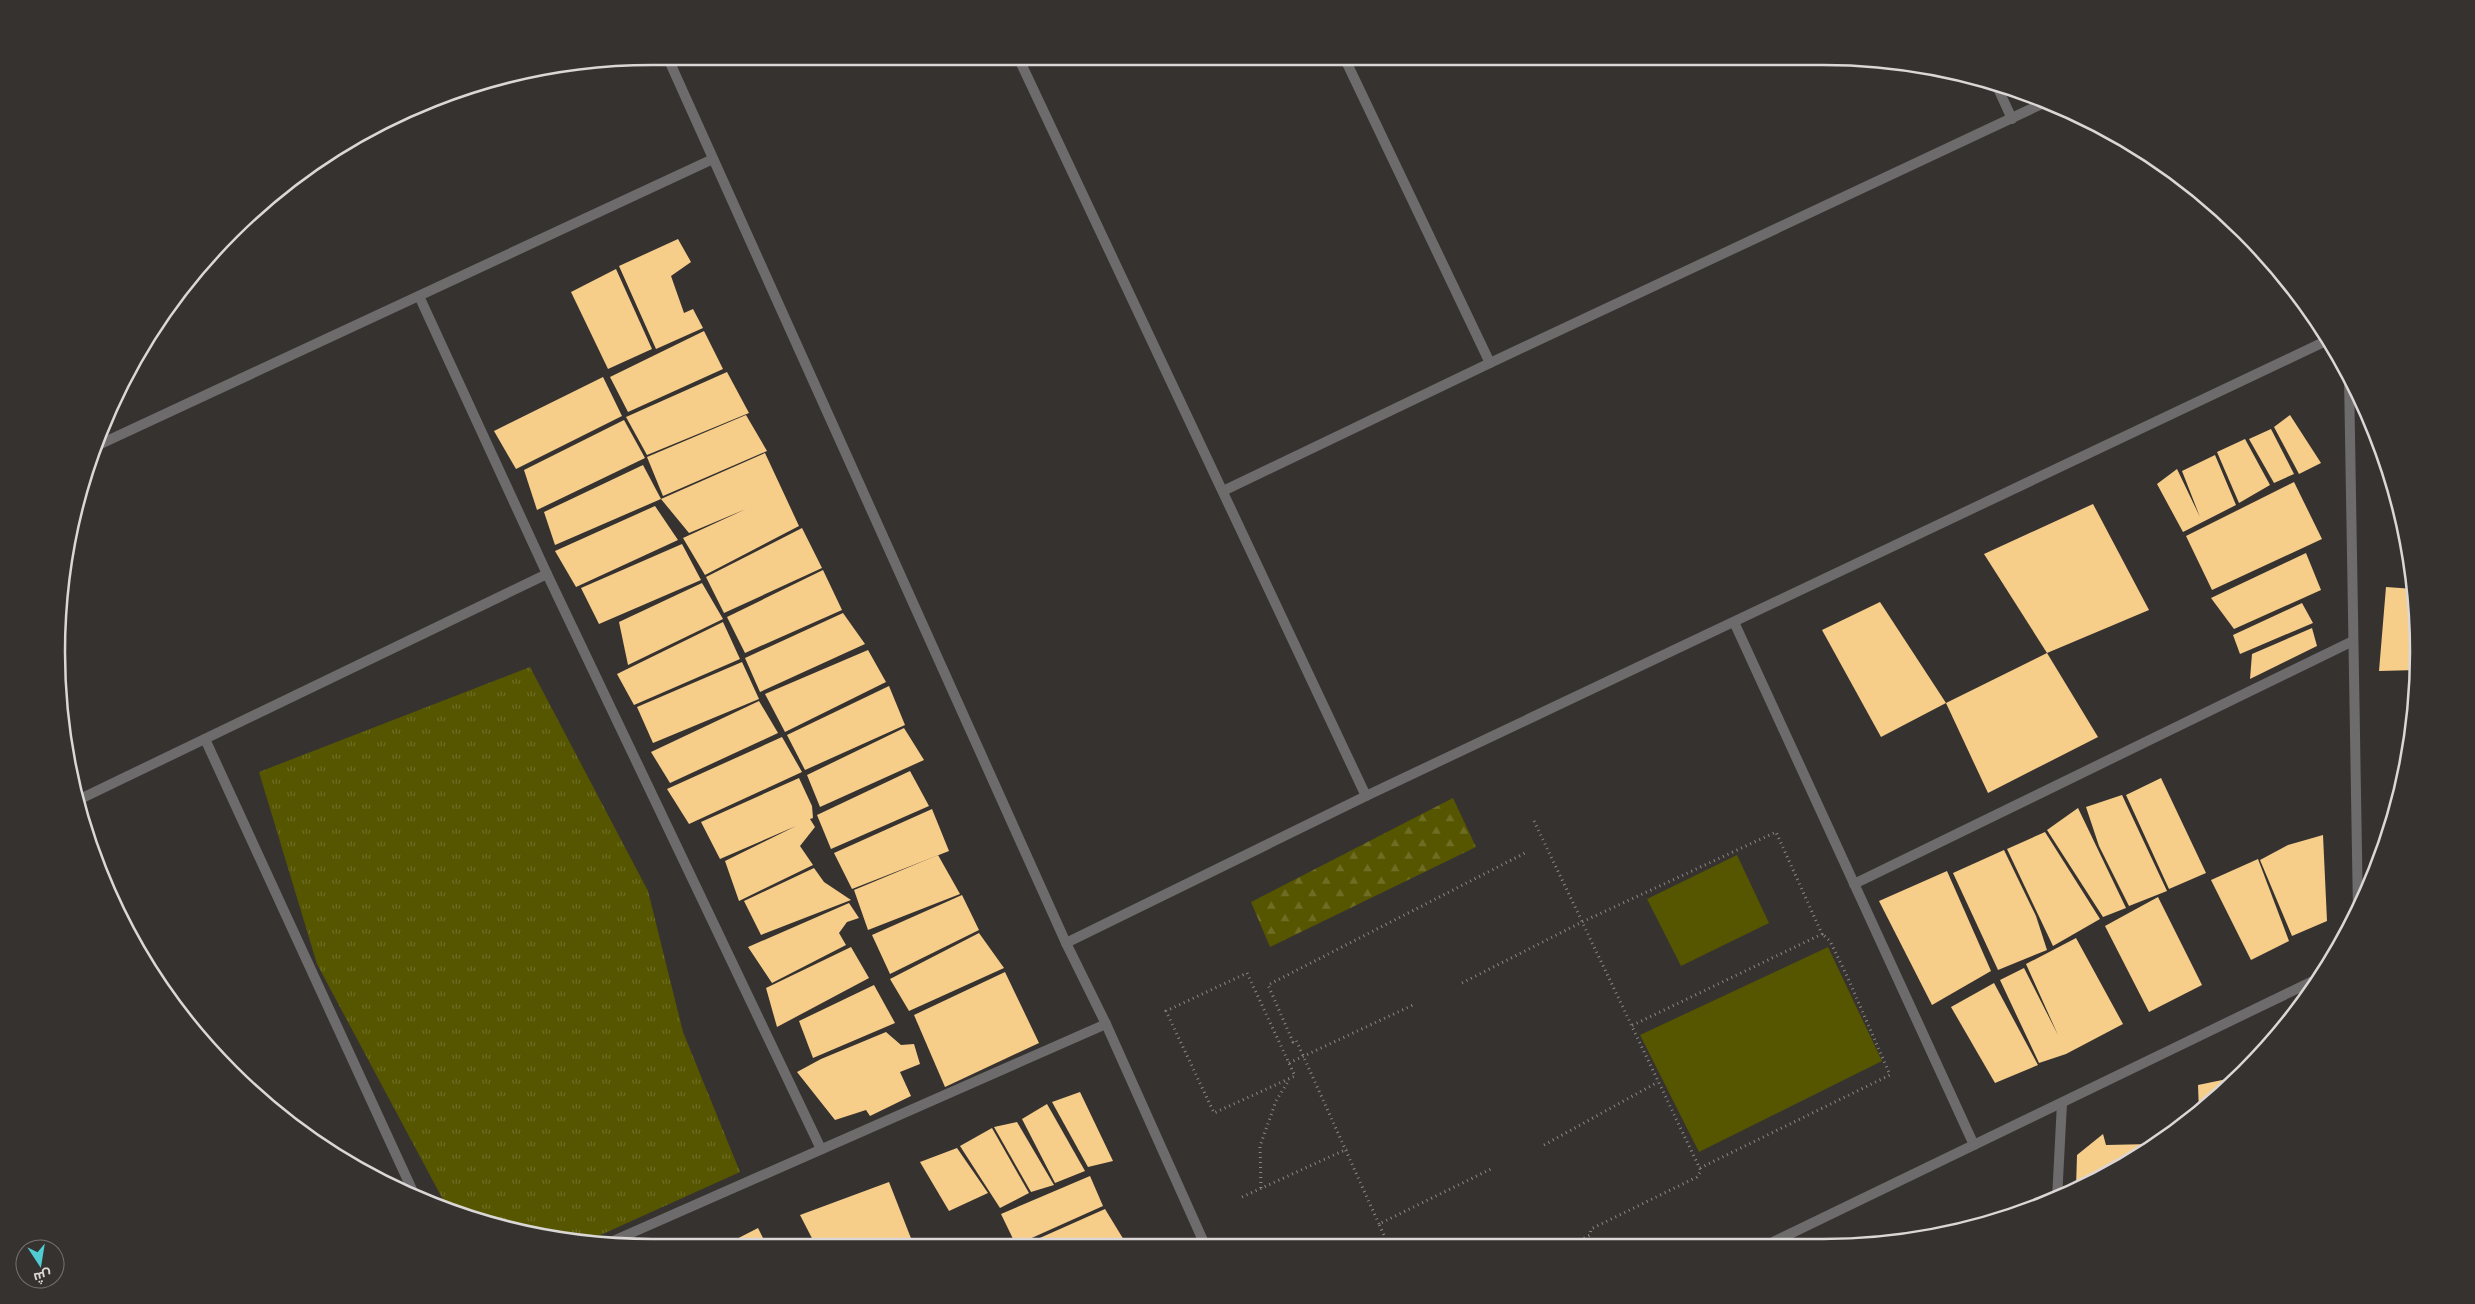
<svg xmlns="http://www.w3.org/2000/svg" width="2475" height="1304" viewBox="0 0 2475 1304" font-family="Manrope,Cairo,sans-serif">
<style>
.forest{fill:url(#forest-firs)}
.park{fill:url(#park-tufts)}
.garden{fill:#565500}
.building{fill:#f7cd8a}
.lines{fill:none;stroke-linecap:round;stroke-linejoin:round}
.path{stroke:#8a8785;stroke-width:3;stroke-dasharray:1 4;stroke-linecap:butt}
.minor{stroke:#6d6b6b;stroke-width:10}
.tertiary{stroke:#6d6b6b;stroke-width:10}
.rim{fill:none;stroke:#dad7d6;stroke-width:2.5}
</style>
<defs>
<pattern id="forest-firs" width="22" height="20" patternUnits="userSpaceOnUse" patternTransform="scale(1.25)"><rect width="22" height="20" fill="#565500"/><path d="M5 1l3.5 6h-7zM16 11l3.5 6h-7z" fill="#6e6d24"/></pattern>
<pattern id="park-tufts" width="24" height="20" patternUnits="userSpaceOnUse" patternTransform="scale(1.25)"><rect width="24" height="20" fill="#565500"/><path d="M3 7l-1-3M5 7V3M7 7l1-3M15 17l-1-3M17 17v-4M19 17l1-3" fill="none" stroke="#6e6d24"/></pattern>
</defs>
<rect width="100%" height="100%" fill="#363230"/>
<!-- forest -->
<polygon class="forest" points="1453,798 1476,847 1270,947 1251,902"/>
<!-- park -->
<polygon class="park" points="530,667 648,891 683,1032 740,1172 585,1242 498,1228 448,1209 317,964 259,772"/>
<!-- garden -->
<g class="garden">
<polygon points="1737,855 1769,923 1681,966 1647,899"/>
<polygon points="1828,947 1882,1061 1699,1152 1640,1035"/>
</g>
<!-- building -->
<g class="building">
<polygon points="678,239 691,262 671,276 684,313 693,309 703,328 656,349 619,266"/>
<polygon points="616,269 652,349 608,369 571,292"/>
<polygon points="704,331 723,369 628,412 610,377"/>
<polygon points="727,372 749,413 647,455 626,417"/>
<polygon points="603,377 622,416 516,469 494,431"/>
<polygon points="746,415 767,451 663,496 647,457"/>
<polygon points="2290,415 2321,463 2299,474 2274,427"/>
<polygon points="624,420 645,458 537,510 524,470"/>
<polygon points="2271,429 2294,474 2274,483 2249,439"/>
<polygon points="2245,439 2270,485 2239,503 2217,452"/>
<polygon points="765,453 799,526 705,575 683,538 746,509 689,533 661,499"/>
<polygon points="2215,455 2236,505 2183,532 2157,484 2177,469 2200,517 2182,471"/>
<polygon points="643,465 661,499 555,545 544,512"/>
<polygon points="2294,482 2322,539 2212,590 2186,536"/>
<polygon points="2093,504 2149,610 2047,653 1984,554"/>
<polygon points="655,506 678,540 576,587 555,551"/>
<polygon points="802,528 822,568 724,613 706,577"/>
<polygon points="682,544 701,580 599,624 581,588"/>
<polygon points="2306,553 2321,590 2234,629 2211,598"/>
<polygon points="823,570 842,610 745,653 727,617"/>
<polygon points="702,583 723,619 628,665 619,622"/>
<polygon points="2386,587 2414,589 2417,670 2379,671"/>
<polygon points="1880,602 1946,703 1881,737 1822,630"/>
<polygon points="2302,603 2313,623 2240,654 2233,635"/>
<polygon points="843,613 865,644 760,692 745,658"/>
<polygon points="723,622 740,659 634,705 617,674"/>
<polygon points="2312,628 2317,646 2250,679 2252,654"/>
<polygon points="868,650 886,682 785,732 765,694"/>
<polygon points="2047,653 2098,737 1988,793 1946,703"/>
<polygon points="742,662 759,699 653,743 637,707"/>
<polygon points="889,686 905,725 805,770 787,735"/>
<polygon points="759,701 778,733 670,783 651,752"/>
<polygon points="904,728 924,760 820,807 807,775"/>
<polygon points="782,737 802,772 689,824 667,789"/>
<polygon points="910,771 929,806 831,849 817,815"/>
<polygon points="799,778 812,806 813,818 810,819 815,827 800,846 813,865 739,901 725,861 796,826 720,859 701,822"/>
<polygon points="2161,778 2206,873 2169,889 2126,795"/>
<polygon points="2122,795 2167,891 2129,906 2099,846 2086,807"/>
<polygon points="2078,808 2126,908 2103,917 2047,830"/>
<polygon points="932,809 949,851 852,889 834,853"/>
<polygon points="2045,832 2100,919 2053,946 2007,849"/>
<polygon points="2323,835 2327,921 2292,936 2260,860 2288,845"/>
<polygon points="2004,850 2036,916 2047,950 1998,970 1953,873"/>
<polygon points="938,855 960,894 868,930 854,890"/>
<polygon points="2258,859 2289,941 2251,960 2211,880"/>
<polygon points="814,868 824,882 851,900 761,935 744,901"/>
<polygon points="1947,871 1991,971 1932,1005 1879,901"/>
<polygon points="962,895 979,930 890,974 872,935"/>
<polygon points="2158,897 2202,985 2149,1012 2105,926"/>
<polygon points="849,903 859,918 847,922 839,933 846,945 772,983 748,947"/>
<polygon points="979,933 1004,968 909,1011 890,979"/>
<polygon points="2076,938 2123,1024 2066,1054 2039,1063 2000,980 2024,968 2058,1035 2026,964"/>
<polygon points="851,947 869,978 777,1027 766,988"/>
<polygon points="1005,972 1039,1043 945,1087 914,1015"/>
<polygon points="1994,983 2038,1065 1995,1083 1951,1007"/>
<polygon points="874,985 895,1023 813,1058 799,1021"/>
<polygon points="886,1032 901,1045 914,1044 920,1064 900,1072 911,1096 870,1116 866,1110 835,1120 797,1072 821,1059"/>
<polygon points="2227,1079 2227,1086 2199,1112 2198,1085"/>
<polygon points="1080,1092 1113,1161 1088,1167 1052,1102"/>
<polygon points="1047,1104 1085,1171 1055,1183 1022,1119"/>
<polygon points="1017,1122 1054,1185 1031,1192 994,1127"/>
<polygon points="992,1128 1029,1193 1000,1208 960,1146"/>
<polygon points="2103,1134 2106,1145 2151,1144 2076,1188 2077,1155"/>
<polygon points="957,1148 988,1193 949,1211 920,1162"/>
<polygon points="1090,1176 1103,1206 1016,1245 1001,1214"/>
<polygon points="889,1182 914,1246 816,1246 800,1215"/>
<polygon points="1105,1209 1127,1245 1024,1245"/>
<polygon points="758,1228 767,1246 723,1246"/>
</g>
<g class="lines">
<!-- path -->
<g class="path">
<polyline points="1534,821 1701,1171 1697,1177 1591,1229 1590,1235 1574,1244"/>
<polygon points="1247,973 1295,1076 1214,1113 1166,1011"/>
<polyline points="1462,983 1582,922 1776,832 1822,934 1631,1026"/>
<polyline points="1289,1063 1413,1005"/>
<polyline points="1544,1145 1658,1082"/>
<polyline points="1700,1168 1890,1075 1847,976 1830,941 1822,934"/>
<polyline points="1261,1188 1260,1146 1276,1101 1289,1080"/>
<polyline points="1242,1197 1347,1149"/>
<polyline points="1379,1224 1296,1040 1293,1042 1268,985 1527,852"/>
<polyline points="1388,1244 1379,1224 1491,1169"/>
</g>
<!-- minor -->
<g class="minor">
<polyline points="1018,57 1366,796"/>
<polyline points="1996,84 2012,119"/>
<polyline points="419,296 547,574 821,1149"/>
<polyline points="1490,363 2046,102"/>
<polyline points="2349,376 2358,913"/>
<polyline points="94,447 713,159"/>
<polyline points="1223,491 1490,363 1344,57"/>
<polyline points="1734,622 1974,1145"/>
<polyline points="205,739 415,1196"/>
<polyline points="76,801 547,574"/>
<polyline points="1854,884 2353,641"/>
<polyline points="1066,943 1366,796 2328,340"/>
<polyline points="2057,1199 2062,1103"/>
<polyline points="1771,1243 2313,981"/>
<polyline points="604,1245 1106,1024"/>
</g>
<!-- tertiary -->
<polyline class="tertiary" points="667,56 1066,943 1106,1024 1205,1245"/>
</g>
<!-- crop -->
<path d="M0 0H2475V1304H0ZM652 65H1823A587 587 0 0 1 2410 652V652A587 587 0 0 1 1823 1239H652A587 587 0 0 1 65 652V652A587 587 0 0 1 652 65Z" fill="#363230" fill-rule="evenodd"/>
<path class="rim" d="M652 65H1823A587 587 0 0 1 2410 652V652A587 587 0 0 1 1823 1239H652A587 587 0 0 1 65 652V652A587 587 0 0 1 652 65Z"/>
<!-- north arrow -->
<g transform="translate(40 1264) rotate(168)"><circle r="24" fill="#363230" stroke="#787472"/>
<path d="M0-4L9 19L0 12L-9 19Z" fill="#51ccd3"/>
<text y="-8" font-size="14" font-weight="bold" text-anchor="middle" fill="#dad7d6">ش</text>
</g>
</svg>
